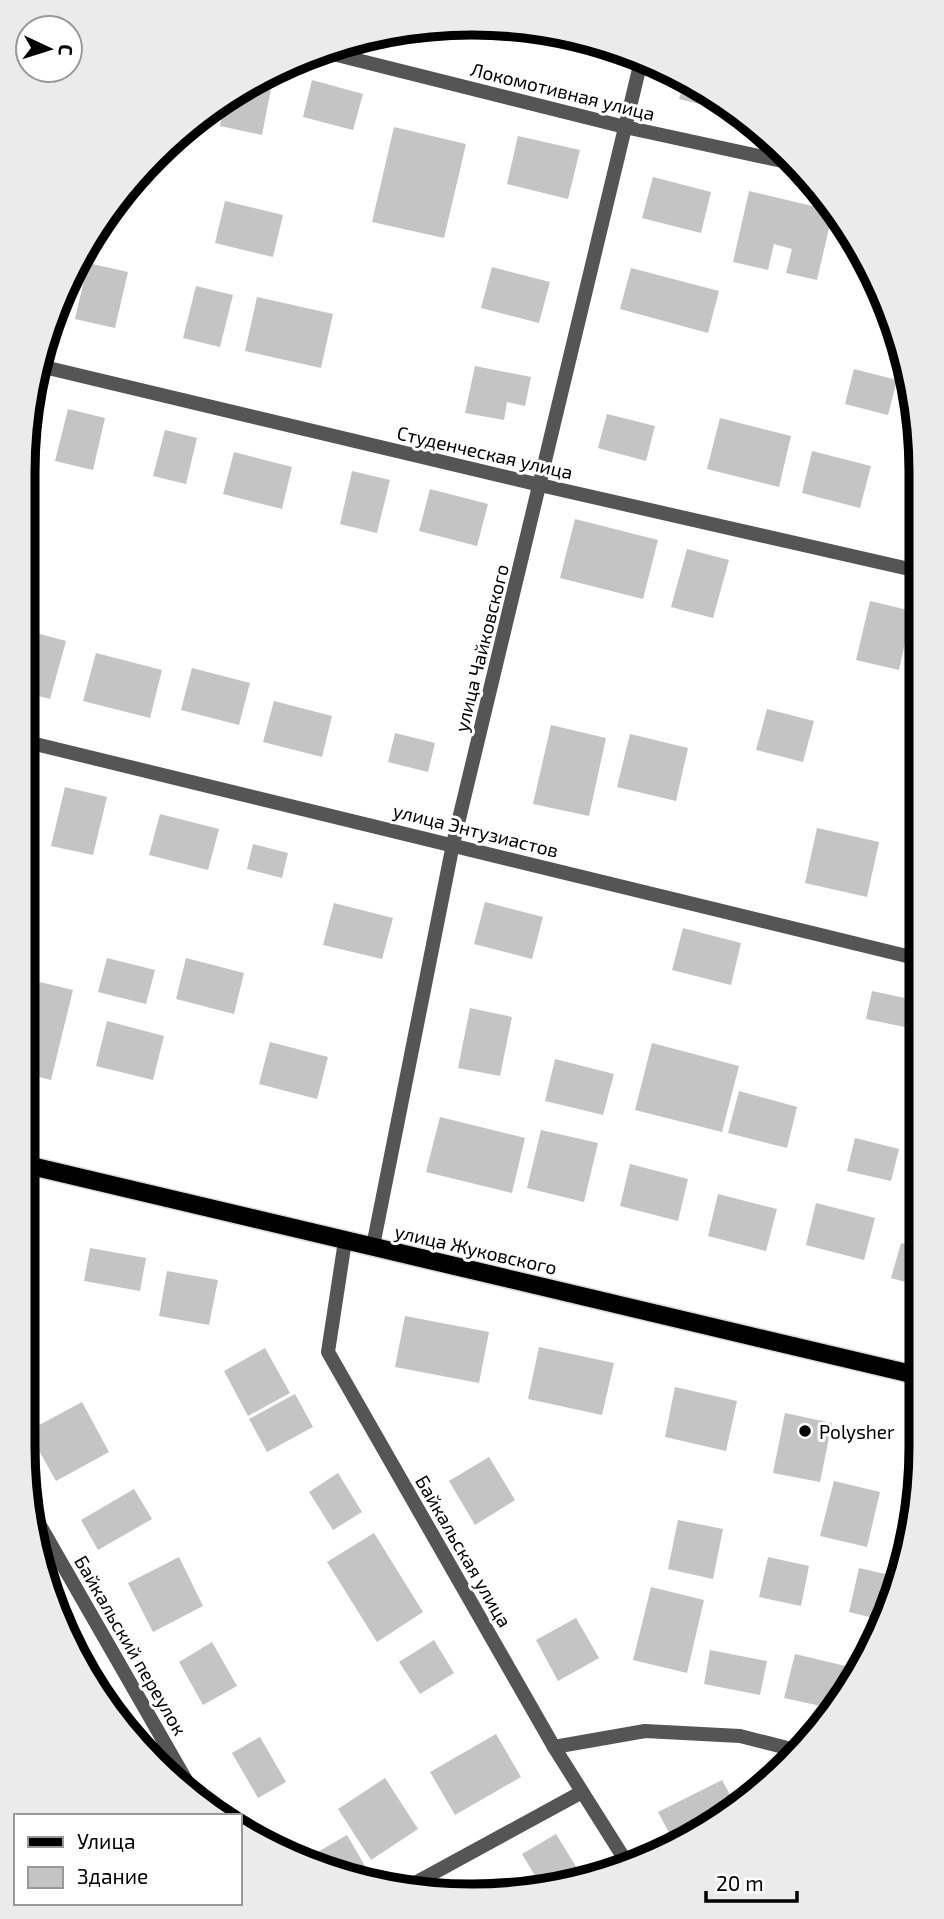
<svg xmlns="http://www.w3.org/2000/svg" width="944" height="1919" viewBox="0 0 944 1919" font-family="'Exo 2',sans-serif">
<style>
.building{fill:#c4c4c4}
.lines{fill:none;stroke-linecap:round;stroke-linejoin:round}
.primary-casing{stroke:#dbdbdb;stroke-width:21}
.street{stroke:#555;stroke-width:14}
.primary{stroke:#000;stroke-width:18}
.poi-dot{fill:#000;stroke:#fff;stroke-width:2.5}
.labels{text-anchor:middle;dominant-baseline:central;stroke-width:6;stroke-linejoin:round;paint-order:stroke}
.street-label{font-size:19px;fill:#000;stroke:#fff}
.poi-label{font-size:19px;fill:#000;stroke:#fff;text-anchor:start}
.rim{fill:none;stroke:#000;stroke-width:9}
</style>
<rect width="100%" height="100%" fill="#fff"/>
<!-- building -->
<g class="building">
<polygon points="501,24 504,25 502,33 478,27"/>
<polygon points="549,36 590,48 589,53 547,42"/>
<polygon points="273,78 262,135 220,126 224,107"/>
<polygon points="685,78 736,113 679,99"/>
<polygon points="312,80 363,94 353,130 303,117"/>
<polygon points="394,127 466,144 444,238 372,222"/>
<polygon points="518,136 580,150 568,199 507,184"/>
<polygon points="653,177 711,192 701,233 642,218"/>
<polygon points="749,191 833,211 817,280 786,273 792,249 774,244 768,270 733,262"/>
<polygon points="225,201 283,215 273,257 215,243"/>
<polygon points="857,247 871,273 852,268"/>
<polygon points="88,263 128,272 115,328 75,319"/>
<polygon points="492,267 550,282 539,323 481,308"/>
<polygon points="631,268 719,291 708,333 620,309"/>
<polygon points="196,286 233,295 220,347 183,338"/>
<polygon points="257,297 333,314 321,368 245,351"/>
<polygon points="475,366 531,377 525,406 507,402 504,420 465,413"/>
<polygon points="854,369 897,380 888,415 845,404"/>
<polygon points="68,409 105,418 93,470 55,461"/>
<polygon points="607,414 655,426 646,461 598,448"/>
<polygon points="720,418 791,436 779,487 707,469"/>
<polygon points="165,430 197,438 186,484 153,476"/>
<polygon points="812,451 871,466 860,508 802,493"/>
<polygon points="234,452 292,467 282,509 223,494"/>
<polygon points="352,471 390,480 377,533 340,524"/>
<polygon points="430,489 488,504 477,546 419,531"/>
<polygon points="575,519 658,540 643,599 560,578"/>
<polygon points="687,549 729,560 713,618 671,607"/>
<polygon points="870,601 912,611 899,670 856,660"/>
<polygon points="25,630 66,641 50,699 23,692"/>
<polygon points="96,653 162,670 150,718 83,701"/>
<polygon points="192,668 250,683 239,725 181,710"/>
<polygon points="274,701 332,716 322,757 263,742"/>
<polygon points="767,709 814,721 803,762 756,750"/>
<polygon points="551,725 606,738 589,816 533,804"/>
<polygon points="395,733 435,743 428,772 388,762"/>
<polygon points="630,734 688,748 676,801 617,787"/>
<polygon points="23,781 33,784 24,821 23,821"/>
<polygon points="65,787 107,797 93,855 51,846"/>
<polygon points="160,814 219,829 208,870 149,855"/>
<polygon points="817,828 879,842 867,897 805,883"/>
<polygon points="253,844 288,853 282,878 247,869"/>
<polygon points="485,902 543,917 532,959 474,944"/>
<polygon points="334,903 393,918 382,959 323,945"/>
<polygon points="683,928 741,943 731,985 672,970"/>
<polygon points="107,958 155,970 146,1004 98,992"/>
<polygon points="186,958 244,973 234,1014 176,999"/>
<polygon points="23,978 73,990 51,1080 23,1073"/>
<polygon points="872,991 919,1001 919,1030 866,1019"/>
<polygon points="470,1008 512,1017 500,1076 458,1068"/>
<polygon points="107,1021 164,1036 153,1080 96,1066"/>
<polygon points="270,1042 328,1057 317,1099 259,1084"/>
<polygon points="652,1043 739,1066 722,1132 635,1110"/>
<polygon points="555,1059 614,1074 603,1115 545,1101"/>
<polygon points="739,1091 797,1107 787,1148 728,1133"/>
<polygon points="440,1117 525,1138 512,1193 426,1172"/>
<polygon points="541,1130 598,1143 584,1202 527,1188"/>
<polygon points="855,1138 899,1149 891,1181 847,1171"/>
<polygon points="630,1164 688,1179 678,1221 620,1206"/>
<polygon points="718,1194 777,1209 766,1251 708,1236"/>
<polygon points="816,1203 875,1218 864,1260 806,1245"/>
<polygon points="901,1243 920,1249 920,1286 891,1278"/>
<polygon points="90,1248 146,1258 140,1291 84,1281"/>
<polygon points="167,1271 218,1280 209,1325 159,1316"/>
<polygon points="405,1316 489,1332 479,1383 395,1367"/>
<polygon points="539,1347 614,1363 602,1415 528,1399"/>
<polygon points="265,1348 290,1393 248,1416 224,1371"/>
<polygon points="675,1387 737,1401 726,1451 665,1437"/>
<polygon points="295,1394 313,1427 267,1452 249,1419"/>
<polygon points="82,1402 109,1452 56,1481 28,1431"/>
<polygon points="785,1413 832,1423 820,1482 773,1473"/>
<polygon points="489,1457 515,1500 475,1525 449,1481"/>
<polygon points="338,1473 362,1512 333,1530 309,1492"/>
<polygon points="834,1481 880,1492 867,1547 820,1536"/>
<polygon points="134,1489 152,1519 98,1550 81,1520"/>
<polygon points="678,1520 723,1529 713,1579 668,1569"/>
<polygon points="374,1533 423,1612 377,1642 327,1562"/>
<polygon points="179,1557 203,1606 153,1632 128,1583"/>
<polygon points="768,1557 809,1566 801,1606 759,1597"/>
<polygon points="859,1568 894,1576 882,1620 849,1612"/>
<polygon points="651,1587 704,1600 687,1673 633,1660"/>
<polygon points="576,1618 599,1658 558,1681 536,1640"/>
<polygon points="434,1640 454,1673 420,1694 399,1662"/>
<polygon points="212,1642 237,1686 203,1705 179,1662"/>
<polygon points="710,1650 767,1661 760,1695 704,1684"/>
<polygon points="795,1654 858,1669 830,1708 784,1698"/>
<polygon points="496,1734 521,1777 455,1815 430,1772"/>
<polygon points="260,1737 286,1782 258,1798 232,1753"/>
<polygon points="385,1778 418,1829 371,1860 338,1809"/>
<polygon points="722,1780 735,1804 676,1846 658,1812"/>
<polygon points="556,1834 580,1873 565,1882 543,1889 522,1854"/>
<polygon points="347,1835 365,1866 351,1874 309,1857"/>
</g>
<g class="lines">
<defs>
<polyline id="primary" points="23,1164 920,1376"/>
</defs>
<!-- primary casing -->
<use href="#primary" class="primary-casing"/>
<!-- street -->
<g class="street">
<polyline points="321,51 625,127 796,164"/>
<polyline points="44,367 540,485 918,571"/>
<polyline points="23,741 919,959"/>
<polyline points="345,1241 328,1352 554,1747 627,1863"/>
<polyline points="373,1246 453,844 641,61"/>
<polyline points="34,1515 194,1794"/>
<polyline points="554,1747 645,1731 740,1736 799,1751"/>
<polyline points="406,1888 582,1792"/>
</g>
<!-- primary -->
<use href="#primary" class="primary"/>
</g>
<!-- markers -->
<circle class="poi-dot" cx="805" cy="1431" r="7"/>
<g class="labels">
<!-- street labels -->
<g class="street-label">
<text transform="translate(563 91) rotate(14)">Локомотивная улица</text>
<text transform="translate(485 452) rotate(13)">Студенческая улица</text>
<text transform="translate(481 648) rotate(-76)">улица Чайковского</text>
<text transform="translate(476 830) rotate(14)">улица Энтузиастов</text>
<text transform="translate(476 1249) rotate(13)">улица Жуковского</text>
<text transform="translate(464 1551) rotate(60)">Байкальская улица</text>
<text transform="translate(131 1645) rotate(60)">Байкальский переулок</text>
</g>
<!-- poi labels -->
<g class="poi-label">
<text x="819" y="1431">Polysher</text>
</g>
</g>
<!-- crop -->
<path d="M0 0H944V1919H0ZM472 35H472A437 437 0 0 1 909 472V1447A437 437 0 0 1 472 1884H472A437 437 0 0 1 35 1447V472A437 437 0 0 1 472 35Z" fill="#ebebeb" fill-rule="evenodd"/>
<path class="rim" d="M472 35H472A437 437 0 0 1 909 472V1447A437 437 0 0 1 472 1884H472A437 437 0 0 1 35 1447V472A437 437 0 0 1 472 35Z"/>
<!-- legend -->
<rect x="14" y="1814" width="228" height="91" fill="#ffffff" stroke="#999999" stroke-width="2"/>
<rect x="28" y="1837" width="35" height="10" fill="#000000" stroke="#999999" stroke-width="2"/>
<text x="77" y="1849" font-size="21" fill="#000000">Улица</text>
<rect x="28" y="1867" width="35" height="21" fill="#c4c4c4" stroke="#999999" stroke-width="2"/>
<text x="77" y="1884" font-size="21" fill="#000000">Здание</text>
<!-- north arrow -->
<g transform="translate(49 49) rotate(94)"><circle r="33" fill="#ffffff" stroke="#999999" stroke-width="2"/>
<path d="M0-5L12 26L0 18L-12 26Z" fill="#000000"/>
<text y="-10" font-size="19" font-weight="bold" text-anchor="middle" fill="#000000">С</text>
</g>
<!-- scale -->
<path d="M706 1891v10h91v-10" fill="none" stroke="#000000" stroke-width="3.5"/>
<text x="716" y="1891" font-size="21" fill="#000000" stroke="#ffffff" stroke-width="5" paint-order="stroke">20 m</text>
</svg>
